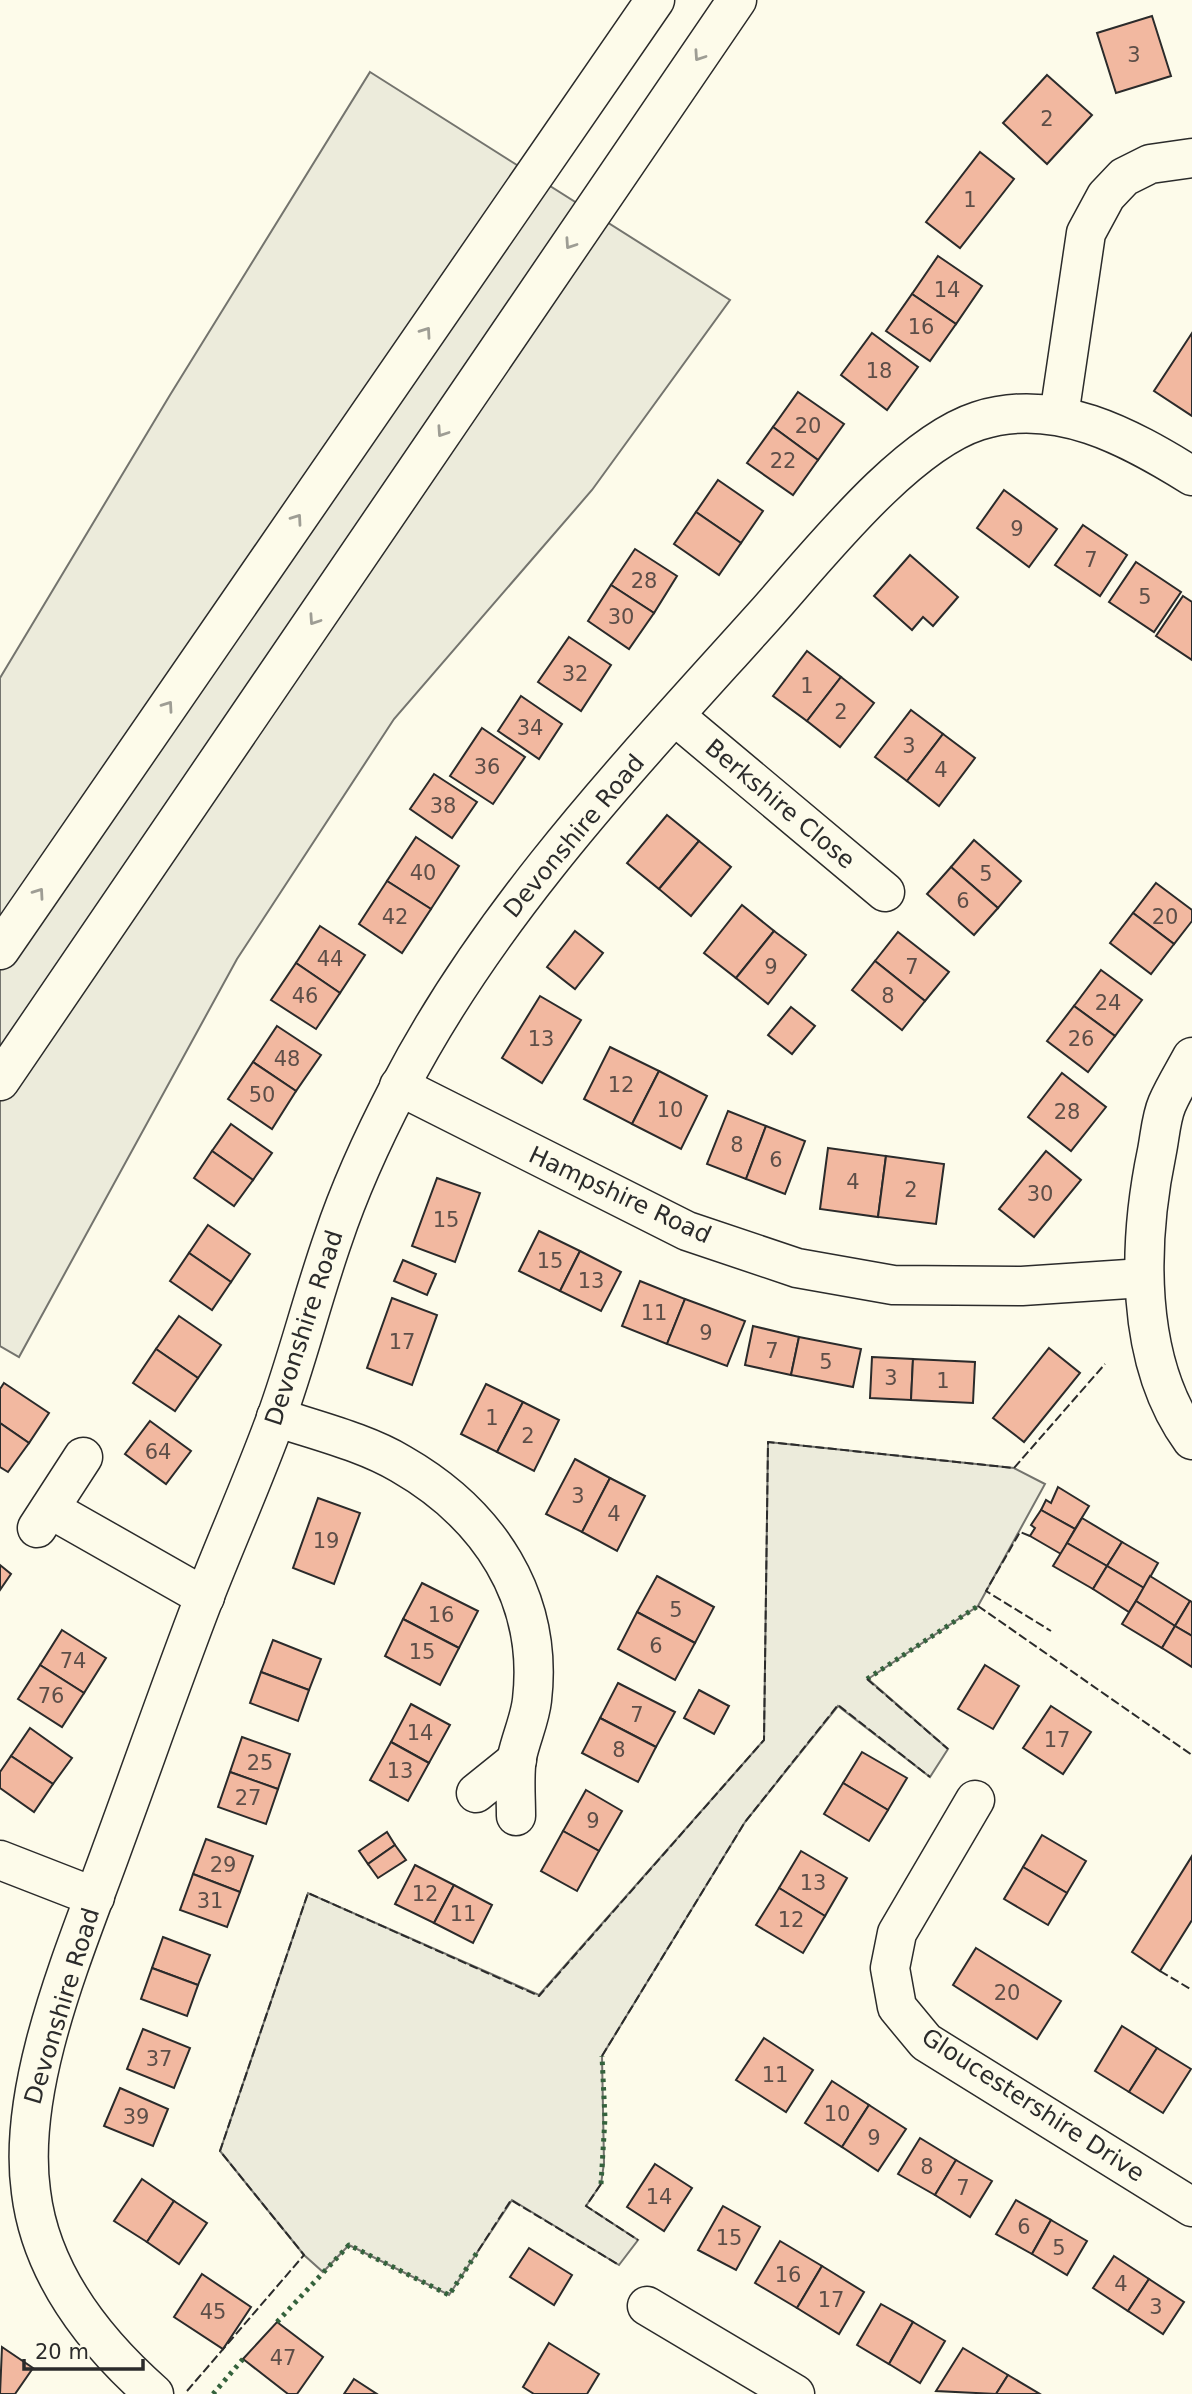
<svg xmlns="http://www.w3.org/2000/svg" width="1192" height="2394" viewBox="0 0 1192 2394" font-family="'DejaVu Sans',sans-serif">
<style>
.green{fill:#ecebdb;stroke:#74746e;stroke-width:2}
.building{fill:#f2b8a0;stroke:#2b2b2b;stroke-width:2}
.lines{fill:none;stroke-linecap:round;stroke-linejoin:round}
.minor-casing{stroke:#2b2b2b;stroke-width:41}
.highway-casing{stroke:#2b2b2b;stroke-width:41}
.minor{stroke:#fdfbea;stroke-width:38}
.highway{stroke:#fdfbea;stroke-width:38}
.hedge{stroke:#34623c;stroke-width:5;stroke-dasharray:3.5 5;stroke-linecap:butt}
.fence{stroke:#2b2b2b;stroke-width:2;stroke-dasharray:9 3.5;stroke-linecap:butt}
.oneway{stroke:#9e9d94}
.labels{text-anchor:middle;dominant-baseline:central;stroke-width:5;stroke-linejoin:round;paint-order:stroke}
.number-label{font-size:21px;fill:#5d4e48}
.street-label{font-size:24px;fill:#2b2b2b;stroke:#fdfbea}
</style>
<rect width="100%" height="100%" fill="#fdfbea"/>
<!-- green -->
<g class="green">
<polygon points="370,72 730,300 592,490 394,719 237,959 19,1357 0,1346 0,678 170,395"/>
<polygon points="768,1442 1014,1468 1045,1484 978,1606 868,1679 948,1749 930,1777 838,1706 745,1822 602,2056 604,2163 601,2184 586,2206 638,2240 619,2265 512,2200 449,2295 349,2245 323,2272 304,2255 220,2151 308,1893 539,1995 764,1740"/>
</g>
<!-- building -->
<g class="building">
<polygon points="1152,16 1171,76 1116,93 1097,33"/>
<polygon points="1047,75 1092,115 1047,164 1003,123"/>
<polygon points="980,152 1014,179 960,248 926,222"/>
<polygon points="938,256 982,286 956,324 912,294"/>
<polygon points="912,294 956,324 930,361 886,331"/>
<polygon points="872,333 918,367 887,410 841,375"/>
<polygon points="1192,333 1192,416 1154,391"/>
<polygon points="798,392 844,424 818,460 773,427"/>
<polygon points="773,427 818,460 793,495 747,463"/>
<polygon points="718,480 763,511 741,543 696,512"/>
<polygon points="1004,490 1057,529 1029,567 977,528"/>
<polygon points="696,512 741,543 719,575 674,544"/>
<polygon points="1083,525 1127,555 1100,596 1055,565"/>
<polygon points="635,549 677,576 654,613 611,585"/>
<polygon points="910,555 958,597 933,626 923,617 912,630 874,596"/>
<polygon points="1136,562 1181,592 1154,632 1109,602"/>
<polygon points="611,585 654,613 629,649 588,621"/>
<polygon points="1183,596 1192,602 1192,660 1156,636"/>
<polygon points="569,637 611,665 581,711 538,682"/>
<polygon points="807,651 841,677 807,721 773,696"/>
<polygon points="841,677 874,703 840,747 807,721"/>
<polygon points="521,696 562,724 539,759 498,731"/>
<polygon points="911,710 943,734 907,781 875,757"/>
<polygon points="482,728 525,757 493,804 450,776"/>
<polygon points="943,734 975,758 939,806 907,781"/>
<polygon points="434,774 477,802 452,838 410,809"/>
<polygon points="667,815 699,841 659,889 627,863"/>
<polygon points="416,837 459,866 431,909 387,881"/>
<polygon points="974,840 1021,881 998,908 951,867"/>
<polygon points="699,841 731,867 691,916 659,889"/>
<polygon points="951,867 998,908 974,935 927,894"/>
<polygon points="387,881 431,909 402,953 359,924"/>
<polygon points="1156,883 1192,910 1192,921 1174,944 1133,913"/>
<polygon points="742,905 774,931 736,978 704,953"/>
<polygon points="1133,913 1174,944 1151,974 1110,943"/>
<polygon points="320,926 365,955 340,993 296,963"/>
<polygon points="575,931 603,953 575,989 547,967"/>
<polygon points="774,931 806,955 768,1004 736,978"/>
<polygon points="898,932 949,972 925,1001 875,961"/>
<polygon points="875,961 925,1001 902,1030 852,990"/>
<polygon points="296,963 340,993 316,1029 271,1000"/>
<polygon points="1101,970 1142,1000 1115,1036 1074,1006"/>
<polygon points="540,996 581,1020 542,1083 502,1058"/>
<polygon points="1074,1006 1115,1036 1088,1072 1047,1041"/>
<polygon points="791,1007 815,1026 792,1054 768,1035"/>
<polygon points="277,1026 321,1055 296,1091 253,1062"/>
<polygon points="610,1047 659,1071 632,1124 584,1099"/>
<polygon points="253,1062 296,1091 272,1129 228,1099"/>
<polygon points="659,1071 707,1096 681,1149 632,1124"/>
<polygon points="1062,1073 1106,1107 1071,1151 1028,1117"/>
<polygon points="728,1111 766,1126 746,1179 707,1164"/>
<polygon points="231,1124 272,1153 253,1180 212,1151"/>
<polygon points="766,1126 805,1141 785,1194 746,1179"/>
<polygon points="828,1148 886,1156 878,1217 820,1209"/>
<polygon points="212,1151 253,1180 234,1206 194,1178"/>
<polygon points="1046,1151 1081,1180 1034,1237 999,1209"/>
<polygon points="886,1156 944,1164 936,1224 878,1217"/>
<polygon points="437,1178 480,1193 455,1262 412,1246"/>
<polygon points="208,1225 250,1254 231,1282 189,1253"/>
<polygon points="539,1231 580,1251 560,1291 519,1271"/>
<polygon points="580,1251 621,1272 601,1311 560,1291"/>
<polygon points="189,1253 231,1282 212,1310 170,1281"/>
<polygon points="403,1260 436,1274 427,1295 394,1281"/>
<polygon points="640,1281 685,1299 667,1344 622,1326"/>
<polygon points="392,1298 437,1315 412,1385 367,1368"/>
<polygon points="685,1299 745,1321 727,1366 667,1344"/>
<polygon points="179,1316 221,1345 198,1378 156,1349"/>
<polygon points="753,1326 799,1337 791,1375 745,1365"/>
<polygon points="799,1337 861,1349 853,1387 791,1375"/>
<polygon points="1049,1348 1080,1373 1024,1442 993,1418"/>
<polygon points="156,1349 198,1378 175,1411 133,1383"/>
<polygon points="872,1357 913,1359 911,1400 870,1398"/>
<polygon points="913,1359 975,1362 973,1403 911,1400"/>
<polygon points="4,1383 49,1413 29,1443 0,1423 0,1389"/>
<polygon points="486,1384 523,1402 497,1452 461,1434"/>
<polygon points="523,1402 559,1420 534,1471 497,1452"/>
<polygon points="150,1421 191,1451 166,1484 125,1454"/>
<polygon points="0,1423 29,1443 8,1472 0,1467"/>
<polygon points="575,1459 610,1478 582,1532 546,1514"/>
<polygon points="610,1478 645,1496 617,1551 582,1532"/>
<polygon points="1058,1487 1089,1506 1075,1529 1041,1510 1046,1500 1051,1503"/>
<polygon points="318,1498 360,1513 334,1584 293,1568"/>
<polygon points="1041,1510 1075,1529 1061,1554 1030,1536 1035,1528 1031,1525"/>
<polygon points="1082,1518 1122,1542 1107,1566 1067,1543"/>
<polygon points="1122,1542 1158,1563 1144,1588 1107,1566"/>
<polygon points="1067,1543 1107,1566 1093,1589 1053,1566"/>
<polygon points="0,1565 11,1574 0,1590"/>
<polygon points="1107,1566 1144,1588 1129,1612 1093,1589"/>
<polygon points="657,1576 714,1607 695,1643 637,1612"/>
<polygon points="1150,1576 1190,1601 1175,1626 1136,1601"/>
<polygon points="422,1583 478,1611 459,1648 403,1619"/>
<polygon points="1136,1601 1175,1626 1162,1648 1122,1624"/>
<polygon points="1190,1601 1192,1602 1192,1636 1175,1626"/>
<polygon points="637,1612 695,1643 675,1680 618,1649"/>
<polygon points="403,1619 459,1648 440,1685 385,1656"/>
<polygon points="1175,1626 1192,1636 1192,1667 1162,1648"/>
<polygon points="62,1630 106,1658 84,1693 40,1665"/>
<polygon points="273,1640 321,1659 309,1690 261,1672"/>
<polygon points="40,1665 84,1693 62,1727 18,1699"/>
<polygon points="985,1665 1019,1686 993,1729 958,1709"/>
<polygon points="261,1672 309,1690 298,1721 250,1703"/>
<polygon points="618,1683 675,1712 656,1747 600,1718"/>
<polygon points="699,1690 729,1706 714,1734 684,1718"/>
<polygon points="411,1704 450,1725 429,1763 391,1742"/>
<polygon points="1051,1706 1091,1732 1063,1774 1023,1748"/>
<polygon points="600,1718 656,1747 638,1782 582,1753"/>
<polygon points="30,1728 72,1758 53,1784 11,1756"/>
<polygon points="242,1737 290,1754 278,1789 230,1772"/>
<polygon points="391,1742 429,1763 408,1801 370,1780"/>
<polygon points="862,1752 907,1778 888,1810 843,1783"/>
<polygon points="11,1756 53,1784 34,1812 0,1788 0,1772"/>
<polygon points="230,1772 278,1789 266,1824 218,1807"/>
<polygon points="843,1783 888,1810 869,1841 824,1814"/>
<polygon points="586,1790 622,1811 599,1851 563,1831"/>
<polygon points="563,1831 599,1851 577,1891 541,1871"/>
<polygon points="387,1832 395,1845 368,1864 359,1851"/>
<polygon points="1042,1835 1086,1861 1067,1893 1023,1867"/>
<polygon points="206,1839 253,1856 240,1892 193,1874"/>
<polygon points="395,1845 406,1860 378,1878 368,1864"/>
<polygon points="801,1851 847,1878 825,1916 779,1888"/>
<polygon points="1192,1856 1192,1920 1160,1971 1132,1952"/>
<polygon points="415,1865 454,1885 434,1923 395,1904"/>
<polygon points="1023,1867 1067,1893 1048,1925 1004,1899"/>
<polygon points="193,1874 240,1892 227,1927 180,1910"/>
<polygon points="454,1885 492,1905 473,1943 434,1923"/>
<polygon points="779,1888 825,1916 803,1953 756,1925"/>
<polygon points="163,1937 210,1955 198,1985 152,1968"/>
<polygon points="976,1948 1061,2001 1037,2039 953,1985"/>
<polygon points="152,1968 198,1985 187,2016 141,1999"/>
<polygon points="1122,2026 1157,2048 1129,2092 1095,2071"/>
<polygon points="143,2029 190,2048 174,2088 127,2069"/>
<polygon points="764,2038 813,2070 786,2112 736,2080"/>
<polygon points="1157,2048 1191,2069 1163,2113 1129,2092"/>
<polygon points="832,2081 869,2105 842,2147 805,2123"/>
<polygon points="120,2088 168,2109 153,2146 104,2126"/>
<polygon points="869,2105 906,2129 878,2171 842,2147"/>
<polygon points="920,2138 956,2160 935,2195 898,2174"/>
<polygon points="956,2160 992,2181 970,2217 935,2195"/>
<polygon points="655,2164 692,2188 664,2231 627,2207"/>
<polygon points="142,2179 174,2201 147,2242 114,2221"/>
<polygon points="1016,2200 1051,2220 1032,2254 996,2234"/>
<polygon points="174,2201 207,2223 179,2264 147,2242"/>
<polygon points="723,2206 760,2227 736,2270 698,2250"/>
<polygon points="1051,2220 1087,2241 1067,2275 1032,2254"/>
<polygon points="780,2241 822,2266 797,2308 755,2283"/>
<polygon points="529,2248 572,2275 554,2305 510,2277"/>
<polygon points="1114,2256 1149,2279 1128,2311 1093,2288"/>
<polygon points="822,2266 864,2292 839,2334 797,2308"/>
<polygon points="202,2274 251,2307 223,2349 174,2317"/>
<polygon points="1149,2279 1184,2302 1163,2334 1128,2311"/>
<polygon points="881,2304 913,2322 889,2364 857,2345"/>
<polygon points="277,2322 323,2357 297,2394 288,2394 243,2359"/>
<polygon points="913,2322 945,2341 920,2383 889,2364"/>
<polygon points="549,2343 599,2374 587,2394 534,2394 523,2387"/>
<polygon points="2,2347 33,2368 15,2394 0,2394"/>
<polygon points="963,2348 1008,2375 996,2394 936,2391"/>
<polygon points="1008,2375 1040,2394 996,2394"/>
<polygon points="354,2379 377,2394 344,2394"/>
</g>
<g class="lines">
<defs>
<g id="minor">
<polyline points="1059,416 1086,233 1106,196 1124,177 1150,164 1192,158"/>
<polyline points="675,716 885,892"/>
<path d="M1192,1057C1184,1072 1174,1088 1167,1104C1161,1118 1160,1136 1157,1151C1138,1242 1134,1361 1192,1440"/>
<polyline points="399,1086 687,1231 797,1268 893,1285 1022,1286 1143,1278"/>
<path d="M276,1417C317,1431 364,1442 401,1464C488,1514 544,1597 532,1700C530,1719 521,1738 517,1757C514,1775 516,1797 516,1816"/>
<polyline points="50,1509 205,1597"/>
<polyline points="37,1528 83,1457"/>
<polyline points="476,1793 517,1760"/>
<polyline points="975,1800 897,1933 890,1968 897,2007 926,2042 1192,2207"/>
<polyline points="0,1860 95,1897"/>
<polyline points="647,2306 795,2394"/>
<path d="M154,2394C94,2341 41,2274 31,2192C16,2085 76,1949 112,1849C143,1765 172,1681 204,1598C227,1539 253,1481 275,1421C297,1361 312,1299 333,1239C350,1188 374,1136 399,1088C491,910 631,764 764,616C816,558 904,445 978,421C1055,396 1129,437 1192,476"/>
</g>
<g id="highway">
<polyline points="0,950 655,0"/>
<polyline points="0,1081 737,0"/>
</g>
</defs>
<!-- minor casing -->
<use href="#minor" class="minor-casing"/>
<!-- highway casing -->
<use href="#highway" class="highway-casing"/>
<!-- minor -->
<use href="#minor" class="minor"/>
<!-- highway -->
<use href="#highway" class="highway"/>
<!-- hedge -->
<g class="hedge">
<polyline points="867,1679 978,1606"/>
<polyline points="601,2184 605,2118 602,2056"/>
<polyline points="277,2322 349,2245 449,2295 478,2251"/>
<polyline points="213,2394 243,2359"/>
</g>
<!-- fence -->
<g class="fence">
<polyline points="1030,1536 1020,1532 986,1591 1051,1631"/>
<polyline points="978,1606 1192,1755"/>
<polyline points="867,1679 948,1749"/>
<polyline points="1160,1971 1192,1990"/>
<polyline points="602,2056 745,1822 838,1705 930,1777"/>
<polyline points="601,2184 586,2206 638,2240"/>
<polyline points="478,2251 511,2200 619,2265"/>
<polyline points="187,2391 304,2255 220,2151 308,1893 539,1996 764,1740 768,1442 1014,1468 1105,1364"/>
</g>
</g>
<!-- one-way arrows -->
<defs><path id="oneway-chevron" d="M-2-3.5L2.5 0L-2 3.5" fill="none" stroke-width="1.6" stroke-linecap="round" stroke-linejoin="round" transform="scale(1.75)"/></defs>
<g class="oneway">
<use href="#oneway-chevron" transform="translate(699 56) rotate(124)"/>
<use href="#oneway-chevron" transform="translate(570 244) rotate(124)"/>
<use href="#oneway-chevron" transform="translate(426 332) rotate(-55)"/>
<use href="#oneway-chevron" transform="translate(442 432) rotate(124)"/>
<use href="#oneway-chevron" transform="translate(297 519) rotate(-55)"/>
<use href="#oneway-chevron" transform="translate(314 620) rotate(124)"/>
<use href="#oneway-chevron" transform="translate(168 706) rotate(-55)"/>
<use href="#oneway-chevron" transform="translate(39 893) rotate(-55)"/>
</g>
<g class="labels">
<!-- number labels -->
<g class="number-label">
<text x="1134" y="55">3</text>
<text x="1047" y="119">2</text>
<text x="970" y="200">1</text>
<text x="947" y="290">14</text>
<text x="921" y="327">16</text>
<text x="879" y="371">18</text>
<text x="808" y="426">20</text>
<text x="783" y="461">22</text>
<text x="1017" y="529">9</text>
<text x="1091" y="560">7</text>
<text x="644" y="581">28</text>
<text x="1145" y="597">5</text>
<text x="621" y="617">30</text>
<text x="575" y="674">32</text>
<text x="807" y="686">1</text>
<text x="841" y="712">2</text>
<text x="530" y="728">34</text>
<text x="909" y="746">3</text>
<text x="487" y="767">36</text>
<text x="941" y="770">4</text>
<text x="443" y="806">38</text>
<text x="423" y="873">40</text>
<text x="986" y="874">5</text>
<text x="963" y="901">6</text>
<text x="395" y="917">42</text>
<text x="1165" y="917">20</text>
<text x="330" y="959">44</text>
<text x="771" y="967">9</text>
<text x="912" y="967">7</text>
<text x="305" y="996">46</text>
<text x="888" y="996">8</text>
<text x="1108" y="1003">24</text>
<text x="541" y="1039">13</text>
<text x="1081" y="1039">26</text>
<text x="287" y="1059">48</text>
<text x="621" y="1085">12</text>
<text x="262" y="1095">50</text>
<text x="670" y="1110">10</text>
<text x="1067" y="1112">28</text>
<text x="737" y="1145">8</text>
<text x="776" y="1160">6</text>
<text x="853" y="1182">4</text>
<text x="911" y="1190">2</text>
<text x="1040" y="1194">30</text>
<text x="446" y="1220">15</text>
<text x="550" y="1261">15</text>
<text x="591" y="1281">13</text>
<text x="654" y="1313">11</text>
<text x="706" y="1333">9</text>
<text x="402" y="1342">17</text>
<text x="772" y="1351">7</text>
<text x="826" y="1362">5</text>
<text x="891" y="1378">3</text>
<text x="943" y="1381">1</text>
<text x="492" y="1418">1</text>
<text x="528" y="1436">2</text>
<text x="158" y="1452">64</text>
<text x="578" y="1496">3</text>
<text x="614" y="1514">4</text>
<text x="326" y="1541">19</text>
<text x="676" y="1610">5</text>
<text x="441" y="1615">16</text>
<text x="656" y="1646">6</text>
<text x="422" y="1652">15</text>
<text x="73" y="1661">74</text>
<text x="51" y="1696">76</text>
<text x="637" y="1715">7</text>
<text x="420" y="1733">14</text>
<text x="1057" y="1740">17</text>
<text x="619" y="1750">8</text>
<text x="260" y="1763">25</text>
<text x="400" y="1771">13</text>
<text x="248" y="1798">27</text>
<text x="593" y="1821">9</text>
<text x="223" y="1865">29</text>
<text x="813" y="1883">13</text>
<text x="425" y="1894">12</text>
<text x="210" y="1901">31</text>
<text x="463" y="1914">11</text>
<text x="791" y="1920">12</text>
<text x="1007" y="1993">20</text>
<text x="159" y="2059">37</text>
<text x="775" y="2075">11</text>
<text x="837" y="2114">10</text>
<text x="136" y="2117">39</text>
<text x="874" y="2138">9</text>
<text x="927" y="2167">8</text>
<text x="963" y="2188">7</text>
<text x="659" y="2197">14</text>
<text x="1024" y="2227">6</text>
<text x="729" y="2238">15</text>
<text x="1059" y="2248">5</text>
<text x="788" y="2275">16</text>
<text x="1121" y="2284">4</text>
<text x="831" y="2300">17</text>
<text x="1156" y="2307">3</text>
<text x="213" y="2312">45</text>
<text x="283" y="2358">47</text>
</g>
<!-- street labels -->
<g class="street-label">
<text transform="translate(780 804) rotate(40)">Berkshire Close</text>
<text transform="translate(574 836) rotate(-50)">Devonshire Road</text>
<text transform="translate(620 1195) rotate(25)">Hampshire Road</text>
<text transform="translate(304 1328) rotate(-72)">Devonshire Road</text>
<text transform="translate(62 2006) rotate(-73)">Devonshire Road</text>
<text transform="translate(1033 2105) rotate(33)">Gloucestershire Drive</text>
</g>
</g>
<!-- scale -->
<path d="M24 2359v10h119v-10" fill="none" stroke="#2b2b2b" stroke-width="3.5"/>
<text x="35" y="2359" font-size="21" fill="#2b2b2b" stroke="#fdfbea" stroke-width="5" paint-order="stroke">20 m</text>
</svg>
